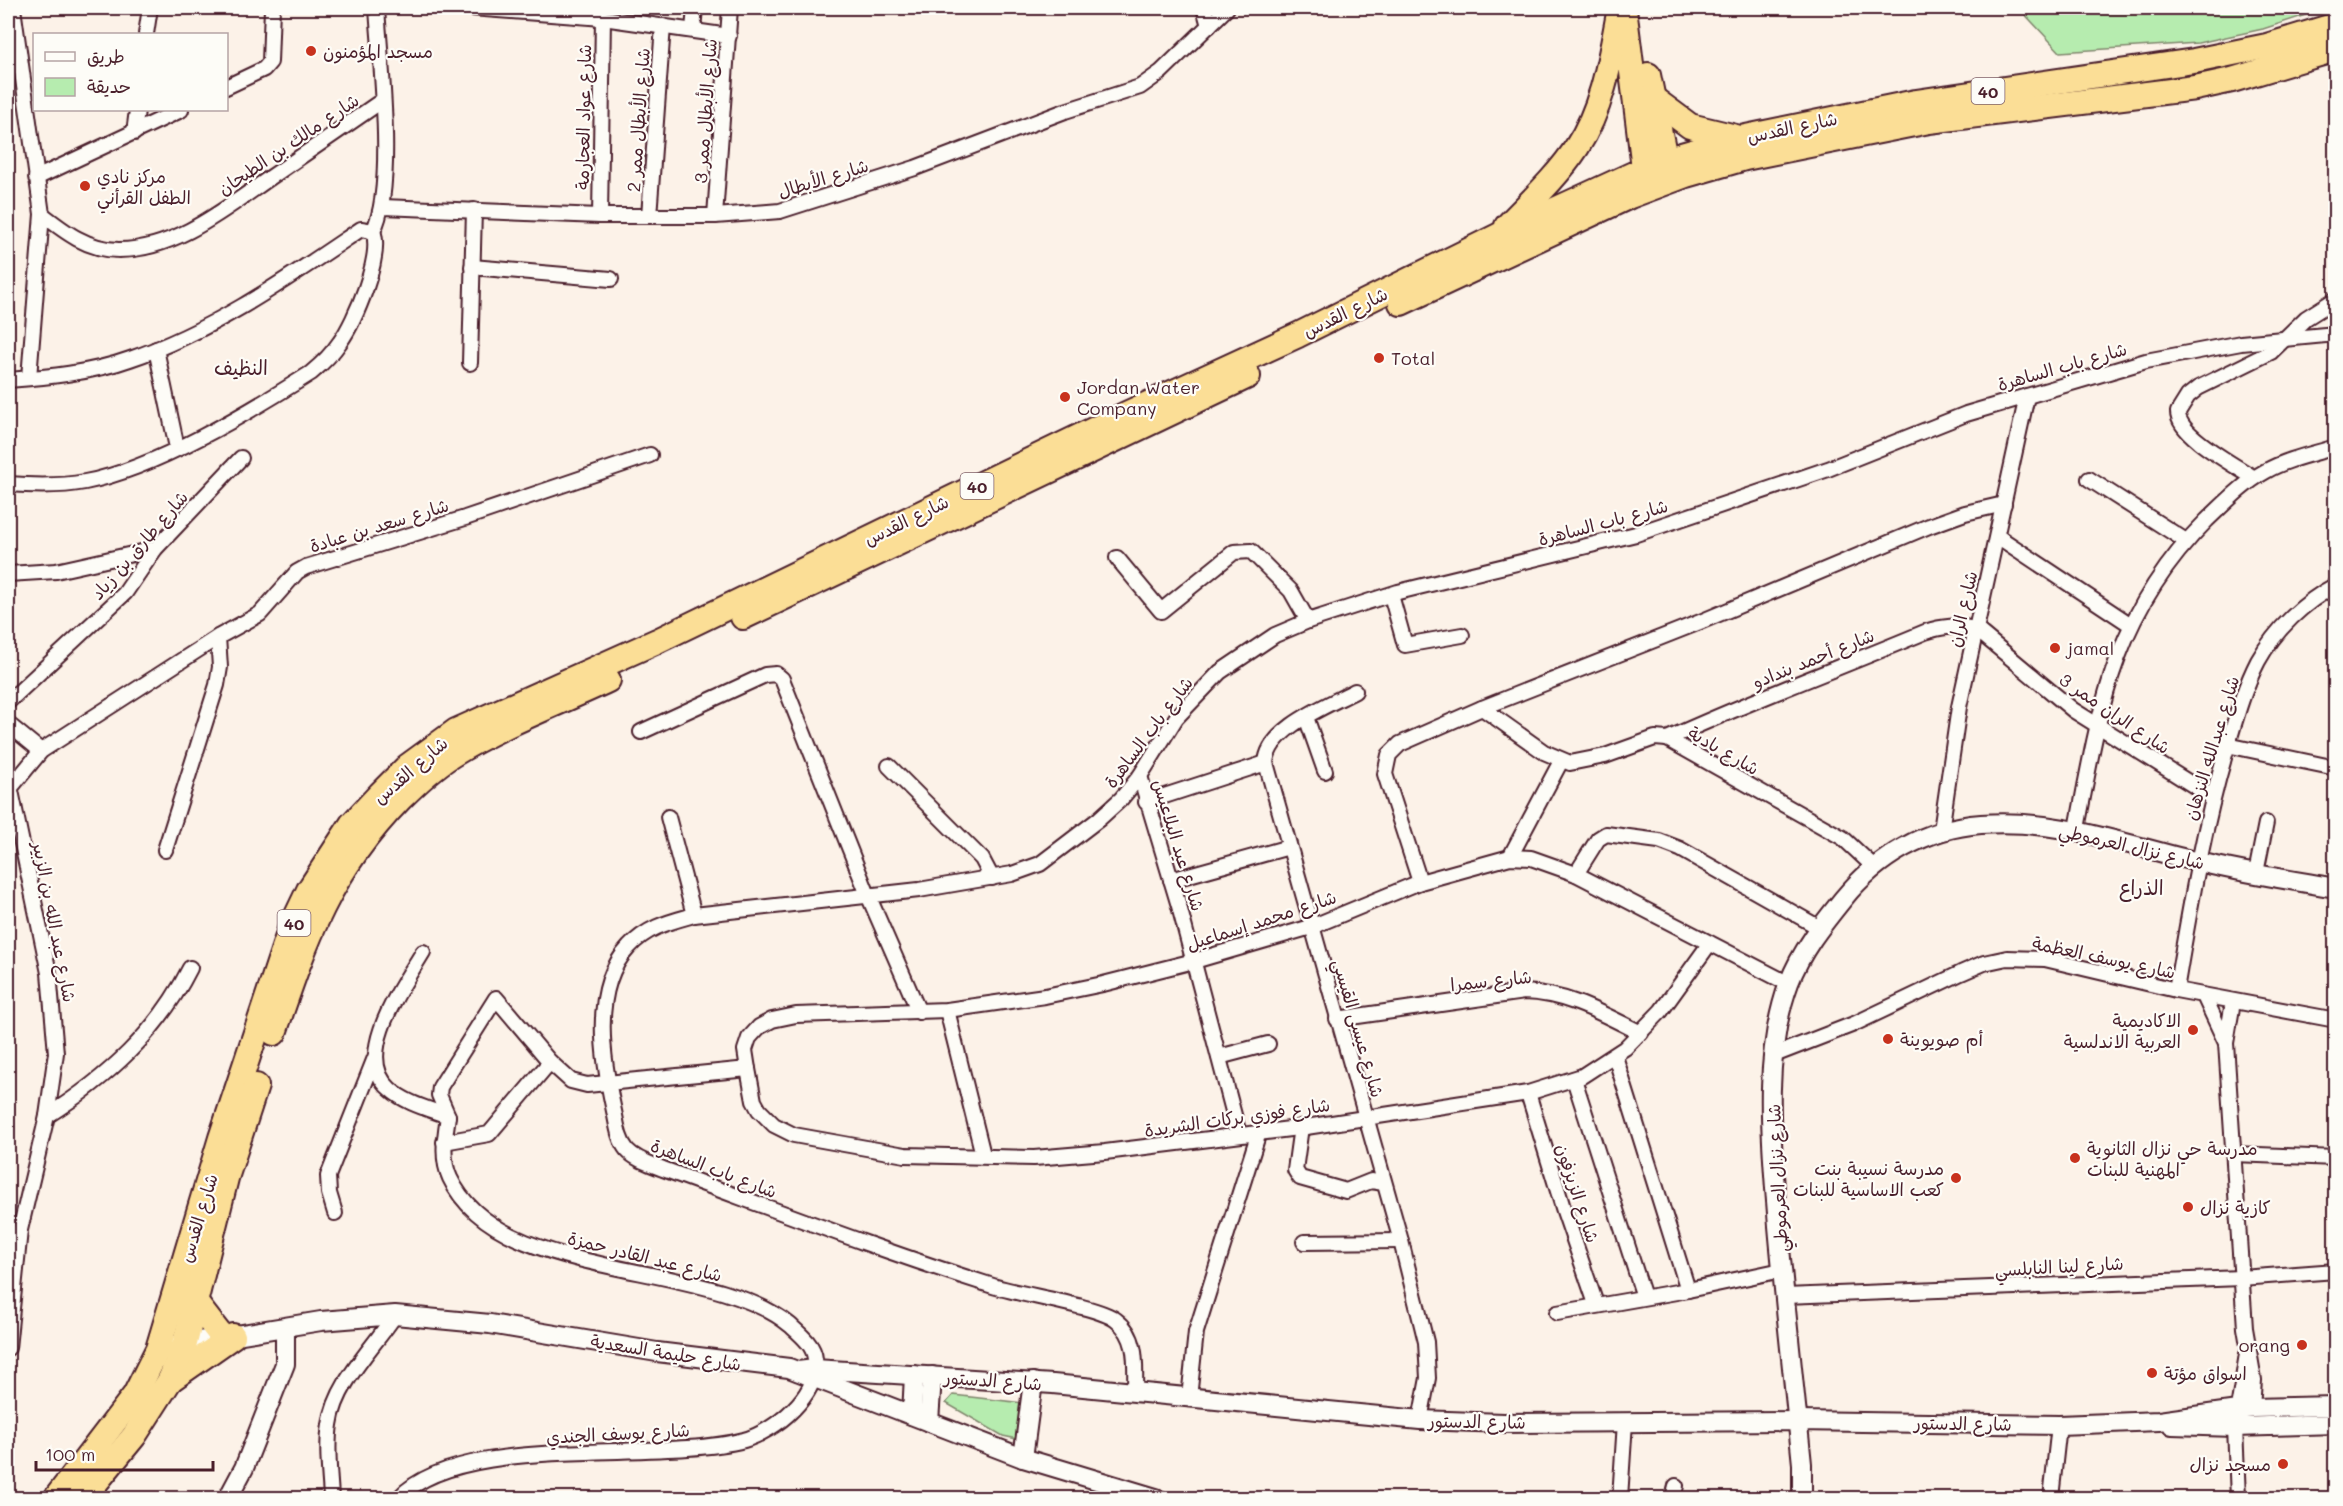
<svg xmlns="http://www.w3.org/2000/svg" width="2343" height="1506" viewBox="0 0 2343 1506" font-family="Mali,'Playpen Sans Arabic',sans-serif">
<style>
.green{fill:#b6ecaf;stroke:#80866d;stroke-width:1.5}
.lines{fill:none;stroke-linecap:round;stroke-linejoin:round}
.street-casing{stroke:#4a1f2b;stroke-width:18}
.secondary-casing{stroke:#4a1f2b;stroke-width:22}
.highway-casing{stroke:#4a1f2b;stroke-width:28}
.street{stroke:#fdfcf7;stroke-width:14}
.secondary{stroke:#fdfcf7;stroke-width:18}
.highway{stroke:#fbde96;stroke-width:24}
.poi-dot{fill:#c8321e;stroke:#fdfcf7;stroke-width:2}
.labels{text-anchor:middle;dominant-baseline:central;stroke-width:4.5;stroke-linejoin:round;paint-order:stroke}
.shield{fill:#fdfcf7;stroke:#806168;stroke-width:1.5}
.shield-label{font-size:16px;font-weight:bold;fill:#4a1f2b}
.poi-label{font-size:18px;fill:#4a1f2b;stroke:#fdfcf7;text-anchor:start}
.street-label{font-size:18px;fill:#4a1f2b;stroke:#fdfcf7}
.neighbourhood-label{font-size:20px;fill:#4a1f2b;stroke:#fdfcf7}
</style>
<rect width="100%" height="100%" fill="#fcf2e8"/>
<filter id="ink" filterUnits="userSpaceOnUse"><feTurbulence type="fractalNoise" baseFrequency=".0167" numOctaves="2"/><feDisplacementMap in="SourceGraphic" scale="12" xChannelSelector="R" yChannelSelector="G"/><feConvolveMatrix kernelMatrix="1 2 1 2 8 2 1 2 1" color-interpolation-filters="sRGB"/></filter>
<g filter="url(#ink)">
<!-- green -->
<g class="green">
<polygon points="2019,8 2327,8 2263,29 2198,43 2060,52"/>
<polygon points="953,1395 1023,1403 1017,1439 1003,1436 946,1403"/>
</g>
<g class="lines">
<defs>
<g id="street">
<polyline points="13,8 42,214 29,378"/>
<polyline points="471,8 603,18 729,36"/>
<polyline points="1204,8 1209,26"/>
<polyline points="693,30 695,8"/>
<polyline points="146,34 150,8"/>
<polyline points="226,87 264,69 270,62 272,8"/>
<polyline points="134,133 137,110"/>
<polyline points="36,178 181,110"/>
<polyline points="383,207 600,216 715,216 780,211 915,168 1065,111 1140,87 1161,72 1227,8"/>
<path d="M42,214C65,232 88,250 119,250C178,250 231,204 277,173C313,148 348,124 383,100"/>
<polyline points="600,216 603,18"/>
<polyline points="649,216 663,26"/>
<polyline points="715,216 730,8"/>
<path d="M373,231C396,189 380,59 377,8"/>
<polyline points="472,267 611,279"/>
<polyline points="156,349 177,448"/>
<polyline points="470,363 474,210"/>
<path d="M8,380C48,377 91,373 130,359C215,330 287,279 361,229L373,231C383,256 355,321 340,342C332,354 323,363 311,373C251,411 155,469 85,482C59,487 34,486 8,484"/>
<path d="M2254,478C2235,465 2177,435 2178,412L2188,396L2198,388L2271,352L2306,318L2336,299"/>
<polyline points="2089,479 2186,541"/>
<polyline points="1997,536 2131,625"/>
<polyline points="1117,558 1161,611 1234,552 1251,551 1291,591 1308,621"/>
<polyline points="8,574 56,571 155,549"/>
<polyline points="1391,595 1405,645 1462,635"/>
<path d="M1355,691C1327,706 1268,728 1266,763L1401,1241L1426,1342L1428,1378L1420,1420"/>
<polyline points="8,702 125,593 155,549 241,458"/>
<polyline points="1482,708 1544,752 1570,763 1605,756 1655,738 1667,739 1843,838 1873,866"/>
<polyline points="1306,717 1325,771"/>
<polyline points="8,724 41,751"/>
<polyline points="641,732 765,675 776,674 782,679 868,895 919,1012"/>
<path d="M1667,739C1752,700 1839,668 1925,632C1943,626 1957,625 1976,629L2073,710L2212,797"/>
<polyline points="2227,745 2336,768"/>
<polyline points="889,766 982,859 992,878"/>
<polyline points="1140,776 1179,906 1239,1134"/>
<polyline points="8,791 41,751 218,637 260,614 297,572 306,567 465,518 650,455"/>
<polyline points="1146,802 1266,763"/>
<polyline points="668,817 694,915"/>
<path d="M2077,829C2100,706 2114,613 2207,520C2225,503 2244,483 2266,471C2287,459 2313,454 2336,447"/>
<polyline points="1941,831 1959,707 2027,396"/>
<polyline points="165,850 217,685 220,667 218,637"/>
<polyline points="1510,857 1561,761"/>
<polyline points="2256,873 2266,823"/>
<polyline points="1576,874 1598,839 1606,834 1659,841 1680,849 1820,928"/>
<polyline points="1171,880 1289,847"/>
<polyline points="1420,882 1385,774 1389,755 1400,744 1482,708 1700,622 1929,526 1965,513 2004,504"/>
<polyline points="1710,943 1661,1011 1625,1048 1582,1076 1528,1093 1306,1127 1105,1152 1034,1158 905,1155 794,1135 774,1125 759,1110 754,1101 748,1069 745,1050 749,1038 759,1027 772,1020 796,1015 947,1010 1045,996 1103,984 1194,961 1311,927 1420,882 1510,857 1531,858 1576,874 1789,984"/>
<path d="M2176,990C2190,907 2204,823 2229,741C2237,714 2245,686 2258,661C2276,629 2304,602 2336,585"/>
<polyline points="2204,996 2225,1041"/>
<polyline points="2233,1002 2226,1043 2245,1328 2254,1380 2252,1408"/>
<polyline points="947,1010 983,1155"/>
<path d="M1337,1019L1524,992C1567,993 1603,1014 1641,1033"/>
<polyline points="1774,1055 1854,1024 1961,973 1984,963 2007,958 2045,959 2176,990 2336,1020"/>
<polyline points="1615,1056 1688,1290"/>
<polyline points="1219,1057 1268,1044"/>
<polyline points="1574,1079 1644,1297"/>
<polyline points="1528,1093 1564,1211 1596,1304"/>
<path d="M47,1116C107,1078 158,1032 190,968"/>
<polyline points="448,1116 439,1095 440,1087 496,998 550,1062"/>
<polyline points="1301,1127 1295,1170 1300,1178 1346,1191 1371,1181 1384,1183"/>
<polyline points="444,1142 489,1134 550,1062 571,1081 587,1085 748,1069"/>
<polyline points="2234,1154 2336,1158"/>
<polyline points="335,1213 329,1193 328,1176 376,1055"/>
<polyline points="1304,1242 1401,1241"/>
<polyline points="1785,1296 2241,1278 2336,1271"/>
<polyline points="1557,1313 1688,1290 1782,1270"/>
<polyline points="8,1348 20,1230 47,1116 56,1053 49,973 10,786"/>
<path d="M1135,1392C1135,1366 1139,1337 1116,1320C1097,1306 1021,1295 993,1286C882,1251 773,1209 663,1169C651,1164 636,1160 627,1150C618,1139 617,1124 614,1111C603,1061 590,988 629,947C647,927 669,922 694,915L919,890L1012,874L1040,864L1099,819L1121,799L1140,776L1176,718L1220,672L1275,635L1308,621L1398,592L1636,534L1828,469L1966,414L2146,361L2241,343L2336,334"/>
<polyline points="1189,1398 1196,1332 1259,1132"/>
<polyline points="2238,1409 2247,1354"/>
<polyline points="2235,1427 2238,1498"/>
<path d="M331,1498C330,1475 326,1449 330,1425C335,1384 373,1348 395,1315"/>
<path d="M399,1498C459,1432 657,1463 744,1440C775,1431 820,1395 815,1359C814,1345 800,1334 790,1325C708,1257 499,1284 450,1178C441,1159 445,1136 448,1116C429,1109 405,1103 390,1089C351,1056 404,984 423,952"/>
<polyline points="1620,1498 1625,1422"/>
<polyline points="1673,1498 1676,1486"/>
<polyline points="2051,1498 2059,1425"/>
</g>
<g id="secondary">
<polyline points="175,1345 321,1321 395,1315 490,1324 657,1352 789,1368 1023,1458 1156,1498"/>
<polyline points="798,1371 815,1369 1053,1384 1420,1420 1503,1423 1798,1421 2059,1425 2159,1421 2252,1408 2336,1406"/>
<polyline points="912,1415 914,1375"/>
<polyline points="929,1422 932,1376"/>
<polyline points="2172,1425 2235,1427 2336,1424"/>
<polyline points="1023,1458 1033,1382"/>
<polyline points="228,1498 244,1468 285,1364 285,1329"/>
<path d="M1802,1498V1464C1794,1385 1785,1305 1778,1226C1772,1147 1761,1059 1789,983C1801,951 1822,925 1843,899C1877,857 1926,828 1981,824C2057,818 2126,845 2199,862C2244,873 2290,880 2336,888"/>
</g>
<g id="highway">
<polyline points="1625,16 1644,168 1650,180"/>
<polyline points="1648,75 1668,173"/>
<polyline points="1651,97 1690,126 1736,137"/>
<path d="M1507,226C1531,201 1558,176 1577,147C1604,106 1611,54 1620,8"/>
<polyline points="1401,303 1630,196 1686,175 1745,158 1929,121 2195,88 2232,80 2336,49"/>
<polyline points="743,617 1248,376"/>
<path d="M274,1033C306,939 328,873 400,799C416,783 433,767 452,755C500,725 557,704 608,680"/>
<polyline points="195,1302 222,1337"/>
<polyline points="170,1380 233,1336"/>
<polyline points="56,1498 135,1395 158,1349 221,1138 290,930 309,890 352,824 380,794 408,766 456,731 657,641 1126,414 1298,335 1498,236 1664,160 1741,138 1916,102 2194,61 2267,46 2336,25"/>
<polyline points="83,1498 134,1436 170,1380 185,1343 226,1178 256,1086"/>
</g>
</defs>
<!-- street casing -->
<use href="#street" class="street-casing"/>
<!-- secondary casing -->
<use href="#secondary" class="secondary-casing"/>
<!-- highway casing -->
<use href="#highway" class="highway-casing"/>
<!-- street -->
<use href="#street" class="street"/>
<!-- secondary -->
<use href="#secondary" class="secondary"/>
<!-- highway -->
<use href="#highway" class="highway"/>
</g>
</g>
<!-- markers -->
<g class="poi-dot">
<circle cx="311" cy="51" r="6"/>
<circle cx="85" cy="186" r="6"/>
<circle cx="1379" cy="358" r="6"/>
<circle cx="1065" cy="397" r="6"/>
<circle cx="2055" cy="648" r="6"/>
<circle cx="2193" cy="1030" r="6"/>
<circle cx="1888" cy="1039" r="6"/>
<circle cx="2075" cy="1158" r="6"/>
<circle cx="1956" cy="1178" r="6"/>
<circle cx="2188" cy="1207" r="6"/>
<circle cx="2302" cy="1345" r="6"/>
<circle cx="2152" cy="1373" r="6"/>
<circle cx="2283" cy="1464" r="6"/>
</g>
<g class="labels">
<!-- shield labels -->
<g class="shield">
<rect x="1971.5" y="78" width="33" height="26" rx="4.5"/>
<rect x="960.5" y="473" width="33" height="26" rx="4.5"/>
<rect x="277.5" y="910" width="33" height="26" rx="4.5"/>
</g>
<g class="shield-label">
<text x="1988" y="91">40</text>
<text x="977" y="486">40</text>
<text x="294" y="923">40</text>
</g>
<!-- poi labels -->
<g class="poi-label">
<text x="323" y="51">مسجد المؤمنون</text>
<text x="97" y="176">مركز نادي<tspan x="97" dy="21">الطفل القرأني</tspan></text>
<text x="1391" y="358">Total</text>
<text x="1077" y="387">Jordan Water<tspan x="1077" dy="21">Company</tspan></text>
<text x="2067" y="648">jamal</text>
<text x="2181" y="1020" text-anchor="end">الاكاديمية<tspan x="2181" dy="21">العربية الاندلسية</tspan></text>
<text x="1900" y="1039">أم صويوينة</text>
<text x="2087" y="1148">مدرسة حي نزال الثانوية<tspan x="2087" dy="21">المهنية للبنات</tspan></text>
<text x="1944" y="1168" text-anchor="end">مدرسة نسيبة بنت<tspan x="1944" dy="21">كعب الاساسية للبنات</tspan></text>
<text x="2200" y="1207">كازية نزال</text>
<text x="2290" y="1345" text-anchor="end">orang</text>
<text x="2164" y="1373">اسواق مؤتة</text>
<text x="2271" y="1464" text-anchor="end">مسجد نزال</text>
</g>
<!-- street labels -->
<g class="street-label">
<text transform="translate(705 111) rotate(-86)">شارع الأبطال ممر 3</text>
<text transform="translate(583 117) rotate(-89)">شارع عواد العجارمة</text>
<text transform="translate(638 120) rotate(-86)">شارع الأبطال ممر 2</text>
<text transform="translate(1792 127) rotate(-12)">شارع القدس</text>
<text transform="translate(288 144) rotate(-34)">شارع مالك بن الطيحان</text>
<text transform="translate(823 178) rotate(-17)">شارع الأبطال</text>
<text transform="translate(1345 312) rotate(-26)">شارع القدس</text>
<text transform="translate(2062 366) rotate(-16)">شارع باب الساهرة</text>
<text transform="translate(906 520) rotate(-26)">شارع القدس</text>
<text transform="translate(1603 522) rotate(-15)">شارع باب الساهرة</text>
<text transform="translate(379 525) rotate(-17)">شارع سعد بن عبادة</text>
<text transform="translate(139 545) rotate(-49)">شارع طارق بن زياد</text>
<text transform="translate(1962 609) rotate(-77)">شارع الران</text>
<text transform="translate(1813 658) rotate(-22)">شارع أحمد بندادو</text>
<text transform="translate(2115 713) rotate(34)">شارع الران ممر 3</text>
<text transform="translate(1148 732) rotate(-53)">شارع باب الساهرة</text>
<text transform="translate(2211 748) rotate(-73)">شارع عبدالله النزهان</text>
<text transform="translate(1724 750) rotate(30)">شارع بادية</text>
<text transform="translate(410 770) rotate(-41)">شارع القدس</text>
<text transform="translate(1179 845) rotate(73)">شارع عيد البلاعيس</text>
<text transform="translate(2132 846) rotate(13)">شارع نزال العرموطي</text>
<text transform="translate(1261 920) rotate(-18)">شارع محمد إسماعيل</text>
<text transform="translate(55 922) rotate(79)">شارع عبد الله بن الزبير</text>
<text transform="translate(2104 957) rotate(12)">شارع يوسف العظمة</text>
<text transform="translate(1491 980) rotate(-6)">شارع سمرا</text>
<text transform="translate(1359 1028) rotate(74)">شارع عيسى القيسي</text>
<text transform="translate(1237 1117) rotate(-8)">شارع فوزي بركات الشريدة</text>
<text transform="translate(714 1168) rotate(21)">شارع باب الساهرة</text>
<text transform="translate(1777 1178) rotate(-93)">شارع نزال العرموطي</text>
<text transform="translate(1578 1193) rotate(72)">شارع الزيزفون</text>
<text transform="translate(198 1218) rotate(-73)">شارع القدس</text>
<text transform="translate(645 1256) rotate(14)">شارع عبد القادر حمزة</text>
<text transform="translate(2059 1266) rotate(-3)">شارع لينا النابلسي</text>
<text transform="translate(666 1352) rotate(9)">شارع حليمة السعدية</text>
<text transform="translate(993 1380) rotate(4)">شارع الدستور</text>
<text transform="translate(1477 1421) rotate(1)">شارع الدستور</text>
<text transform="translate(1963 1423) rotate(1)">شارع الدستور</text>
<text transform="translate(618 1433) rotate(-3)">شارع يوسف الجندي</text>
</g>
<!-- neighbourhood labels -->
<g class="neighbourhood-label">
<text x="241" y="367">النظيف</text>
<text x="2141" y="887">الذراع</text>
</g>
</g>
<!-- margin -->
<rect width="2343" height="1506" fill="none" stroke="#fdfcf7" stroke-width="30"/>
<rect x="15" y="15" width="2313" height="1476" fill="none" stroke="#4a1f2b" stroke-width="2" filter="url(#ink)"/>
<!-- legend -->
<rect x="33" y="33" width="195" height="78" fill="#fdfcf7" stroke="#b5a4a5" stroke-width="1.5"/>
<rect x="45" y="52" width="30" height="9" fill="#fdfcf7" stroke="#b5a4a5" stroke-width="1.5"/>
<text x="87" y="63" font-size="18" fill="#4a1f2b">طريق</text>
<rect x="45" y="78" width="30" height="18" fill="#b6ecaf" stroke="#b5a4a5" stroke-width="1.5"/>
<text x="87" y="93" font-size="18" fill="#4a1f2b">حديقة</text>
<!-- scale -->
<path d="M36 1461v9h177v-9" fill="none" stroke="#4a1f2b" stroke-width="3"/>
<text x="45" y="1461" font-size="18" fill="#4a1f2b" stroke="#fdfcf7" stroke-width="4.5" paint-order="stroke">100 m</text>
</svg>
